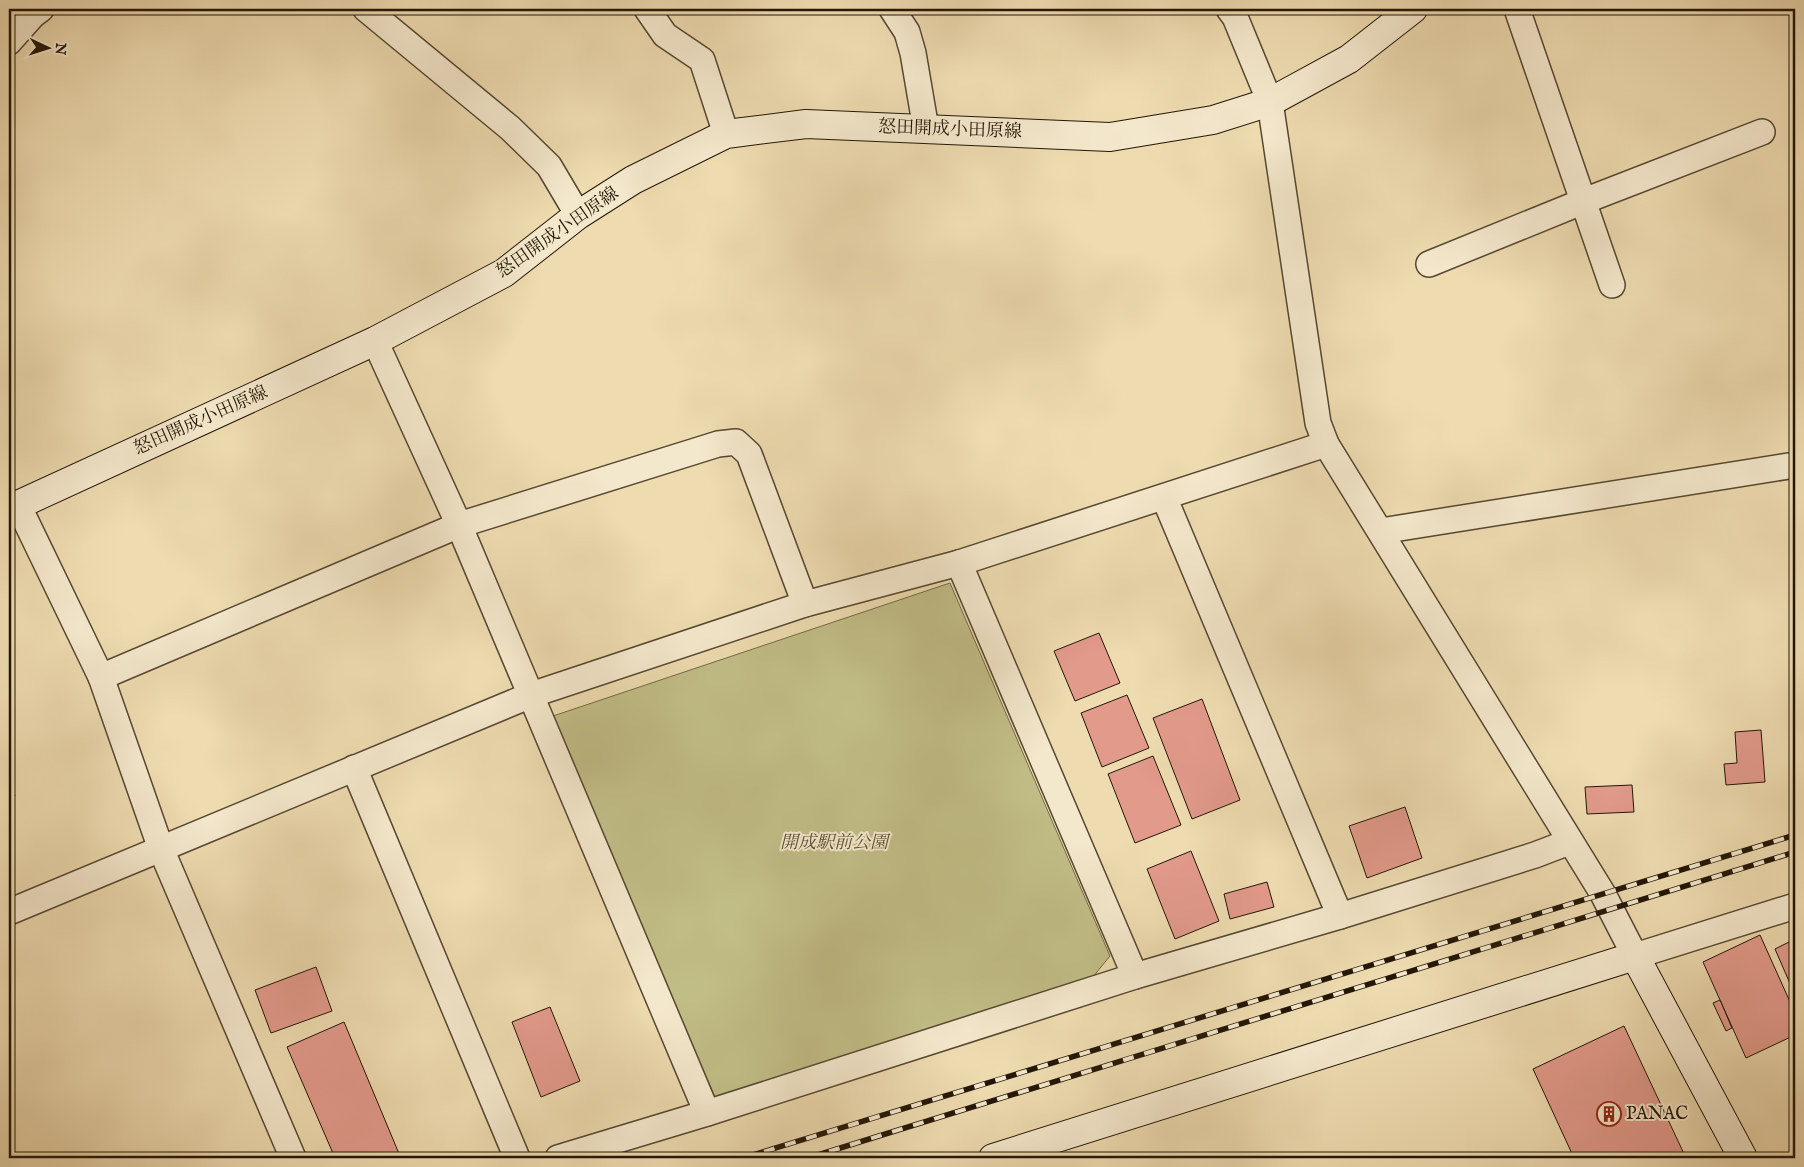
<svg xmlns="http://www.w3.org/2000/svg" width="1804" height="1167" viewBox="0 0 1804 1167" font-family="'IM FELL English','Noto Serif JP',serif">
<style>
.green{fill:#c1bd86;stroke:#726a46}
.building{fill:#e29a8b;stroke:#231607}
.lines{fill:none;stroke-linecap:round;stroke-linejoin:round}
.street-casing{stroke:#564731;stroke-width:28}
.secondary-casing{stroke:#231607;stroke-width:30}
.street{stroke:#f4e8cc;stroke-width:25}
.secondary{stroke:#f4e8cc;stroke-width:28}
.rail-casing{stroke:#231607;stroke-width:5.5}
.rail{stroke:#f4e8cc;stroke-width:4;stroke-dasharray:11;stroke-linecap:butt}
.labels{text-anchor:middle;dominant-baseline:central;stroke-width:4;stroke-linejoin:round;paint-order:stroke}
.street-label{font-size:18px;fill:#231607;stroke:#f4e8cc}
.park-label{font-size:18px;font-style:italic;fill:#5a5033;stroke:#f4e8cc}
.poi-label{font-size:18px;fill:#231607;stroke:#f4e8cc;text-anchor:start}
</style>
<rect width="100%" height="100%" fill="#eedbb0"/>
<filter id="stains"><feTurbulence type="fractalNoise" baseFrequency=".004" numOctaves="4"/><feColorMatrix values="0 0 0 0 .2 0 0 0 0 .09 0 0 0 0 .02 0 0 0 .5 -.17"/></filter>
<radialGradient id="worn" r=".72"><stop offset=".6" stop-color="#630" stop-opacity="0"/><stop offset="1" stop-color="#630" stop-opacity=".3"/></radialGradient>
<!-- green -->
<polygon class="green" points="950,583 1110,956 1092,978 717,1102 550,717"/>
<!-- building -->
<g class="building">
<polygon points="1099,633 1120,683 1075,701 1054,651"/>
<polygon points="1795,671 1795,705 1793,704"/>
<polygon points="1127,695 1149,748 1102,767 1081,713"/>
<polygon points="1202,699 1240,800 1192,819 1153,718"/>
<polygon points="1761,730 1765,782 1726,785 1724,764 1737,763 1735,732"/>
<polygon points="1153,756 1181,825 1135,843 1108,774"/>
<polygon points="9,781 15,796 9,798"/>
<polygon points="1632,785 1634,812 1587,814 1585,787"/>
<polygon points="1405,807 1422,858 1367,878 1349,826"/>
<polygon points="1191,851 1219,921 1175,939 1147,869"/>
<polygon points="1267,882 1274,907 1230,919 1224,894"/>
<polygon points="1760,935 1795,1013 1795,1035 1746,1058 1703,962"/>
<polygon points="1795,939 1795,995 1775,949"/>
<polygon points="316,967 332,1011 271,1033 255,990"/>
<polygon points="1720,1000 1732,1028 1726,1031 1713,1003"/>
<polygon points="550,1007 580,1081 541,1097 512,1022"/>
<polygon points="344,1022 400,1156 395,1158 335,1158 287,1047"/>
<polygon points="1624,1026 1686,1158 1574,1158 1533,1069"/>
</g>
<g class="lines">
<defs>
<g id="street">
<polyline points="366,9 510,128 549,166 578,215"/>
<polyline points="647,9 665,35 702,60 726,134"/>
<polyline points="892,9 907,32 913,53 926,129"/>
<polyline points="1229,9 1235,17 1270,102 1318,423 1326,444 1603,894 1635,956 1795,906"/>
<polyline points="1517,9 1612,285"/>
<polyline points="9,42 33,15 41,9"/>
<polyline points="1429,264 1584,201 1762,132"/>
<polyline points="375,341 459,525 707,1113"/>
<polyline points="1164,497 1340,916"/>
<polyline points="18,505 101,677 161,849 293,1158"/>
<polyline points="1381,531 1795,465"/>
<polyline points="959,563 1135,976"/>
<polyline points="101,677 459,525 718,444 736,442 749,454 805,604"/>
<polyline points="354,768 517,1158"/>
<polyline points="9,912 531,695 805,604 959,563 1326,444"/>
<polyline points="558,1158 707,1113 1135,976 1340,916 1535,855 1569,842"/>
</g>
<g id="secondary">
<polyline points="9,507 18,505 375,341 504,273 578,215 633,180 726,134 806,124 1110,137 1213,120 1270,102 1349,59 1413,9"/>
<polyline points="993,1158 1635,956 1743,1158"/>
</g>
</defs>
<!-- street casing -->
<use href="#street" class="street-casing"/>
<!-- secondary casing -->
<use href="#secondary" class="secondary-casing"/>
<!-- street -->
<use href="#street" class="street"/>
<!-- secondary -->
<use href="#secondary" class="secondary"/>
<defs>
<g id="rail">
<polyline points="743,1158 1795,835"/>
<polyline points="808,1158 1795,852"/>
</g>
</defs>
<!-- rail casing -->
<use href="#rail" class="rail-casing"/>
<!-- rail -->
<use href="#rail" class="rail"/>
</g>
<!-- icons -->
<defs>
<symbol id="building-ring" viewBox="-11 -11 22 22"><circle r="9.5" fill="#f4e8cc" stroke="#8f2418" stroke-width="1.5"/><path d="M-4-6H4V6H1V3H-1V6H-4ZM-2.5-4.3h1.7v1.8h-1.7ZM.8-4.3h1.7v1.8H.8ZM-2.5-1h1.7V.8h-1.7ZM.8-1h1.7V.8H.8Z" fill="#8f2418"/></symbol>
</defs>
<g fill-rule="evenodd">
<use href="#building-ring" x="1595" y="1100" width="28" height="28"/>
</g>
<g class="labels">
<!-- street labels -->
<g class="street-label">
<text transform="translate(950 130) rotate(2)">怒田開成小田原線</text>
<text transform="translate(558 233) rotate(-35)">怒田開成小田原線</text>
<text transform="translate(201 421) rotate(-24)">怒田開成小田原線</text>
</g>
<!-- park labels -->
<g class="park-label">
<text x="834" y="843">開成駅前公園</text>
</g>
<!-- poi labels -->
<g class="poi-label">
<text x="1626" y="1114">PANAC</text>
</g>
</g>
<!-- margin -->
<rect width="1804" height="1167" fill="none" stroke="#eedbb0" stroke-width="30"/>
<rect x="10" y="10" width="1784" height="1147" fill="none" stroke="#231607" stroke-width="2.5"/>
<rect x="15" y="15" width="1774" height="1137" fill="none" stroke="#231607"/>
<!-- north arrow -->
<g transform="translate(48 48) rotate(94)" stroke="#f4e8cc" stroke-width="4" paint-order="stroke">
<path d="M0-4L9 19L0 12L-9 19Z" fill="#231607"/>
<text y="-8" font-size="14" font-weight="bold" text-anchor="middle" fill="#231607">N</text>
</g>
<rect width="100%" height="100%" filter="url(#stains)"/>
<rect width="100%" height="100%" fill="url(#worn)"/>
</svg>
